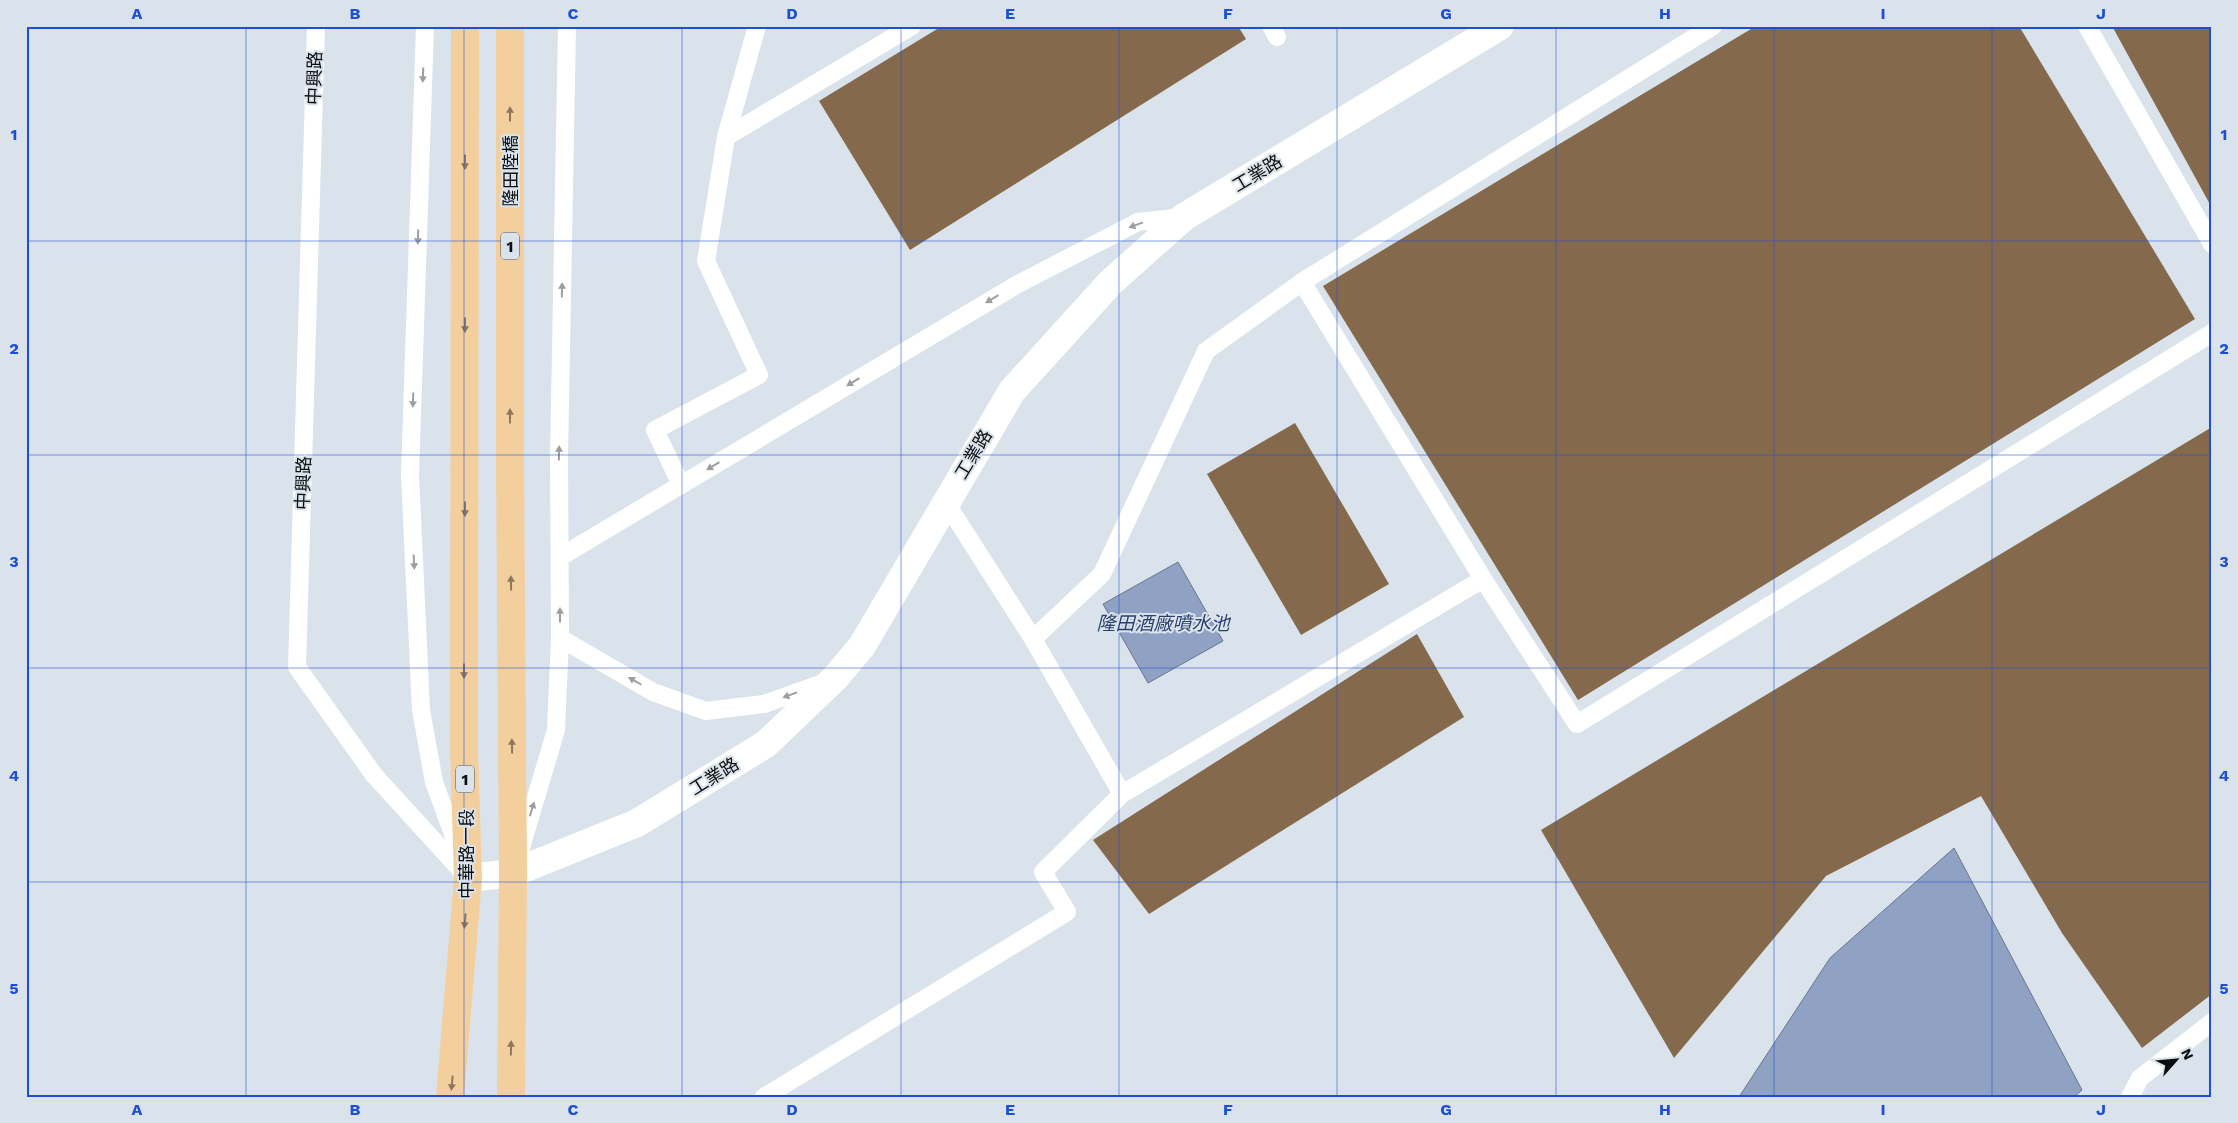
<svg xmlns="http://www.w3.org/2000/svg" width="2238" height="1123" viewBox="0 0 2238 1123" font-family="'Work Sans','Noto Sans TC',sans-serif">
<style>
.water{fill:#90a2c3;stroke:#68768d}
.building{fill:#84694d}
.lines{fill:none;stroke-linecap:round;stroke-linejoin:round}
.lane{stroke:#fff;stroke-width:18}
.street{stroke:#fff;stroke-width:28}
.primary{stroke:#f3cf9d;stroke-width:28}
.oneway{fill:#9d9f9f}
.oneway2{fill:#8b785e}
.grid{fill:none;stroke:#1d4ed8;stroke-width:1;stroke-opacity:0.55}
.labels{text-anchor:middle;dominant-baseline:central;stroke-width:4;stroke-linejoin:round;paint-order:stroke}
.shield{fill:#dae3eb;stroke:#494e52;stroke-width:1}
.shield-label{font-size:16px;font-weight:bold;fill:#0b0e10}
.street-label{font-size:18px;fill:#0b0e10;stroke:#dae3eb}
.water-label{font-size:19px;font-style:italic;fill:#2a416f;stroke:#dae3eb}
.neatline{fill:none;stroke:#1d4ed8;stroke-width:2}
.grid-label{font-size:16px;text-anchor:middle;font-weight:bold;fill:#1d4ed8}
</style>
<rect width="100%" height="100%" fill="#dae3eb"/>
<!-- water -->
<g class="water">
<polygon points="1178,562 1223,641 1148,683 1103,604"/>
<polygon points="1954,848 2082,1090 2074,1097 1739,1097 1830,958"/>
</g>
<!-- building -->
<g class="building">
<polygon points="942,26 1238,26 1246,39 910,250 819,101"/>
<polygon points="1756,26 2019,26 2195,319 1578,700 1323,286"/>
<polygon points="2112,26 2212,26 2212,208"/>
<polygon points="1295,423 1389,584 1301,635 1207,474"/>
<polygon points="2212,427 2212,994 2142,1048 2062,933 1981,796 1826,876 1674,1058 1541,830"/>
<polygon points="1417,634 1464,717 1149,914 1093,840"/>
</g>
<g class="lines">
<!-- lane -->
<g class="lane">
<polyline points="316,26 297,667 374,775 468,878"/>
<polyline points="425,26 410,475 421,710 434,782 461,856"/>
<polyline points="1271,26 1277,37"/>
<polyline points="2087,26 2212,244"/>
<polyline points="726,137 912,26"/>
<polyline points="1302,282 1483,579 1577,724 2212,333"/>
<polyline points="681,485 655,430 759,375 706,261 726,137 757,26"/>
<polyline points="945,501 1033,639 1102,574 1206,351 1302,282 1713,26"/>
<polyline points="560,557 1018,284 1138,222 1184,217"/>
<polyline points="560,638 653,692 706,711 764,704 823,683"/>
<polyline points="1033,639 1122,794"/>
<polyline points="520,851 556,730 560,638 559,457 567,26"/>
<polyline points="764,1097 1067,912 1043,872 1122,794 1483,579"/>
<polyline points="2130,1097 2140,1078 2212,1022"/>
</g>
<!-- street -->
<polyline class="street" points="468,878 513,873 637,823 766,744 835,678 862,646 1012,391 1111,282 1184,217 1500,26"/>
<!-- primary -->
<g class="primary">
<polyline points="510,26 510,465 513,873 511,1097"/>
<polyline points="450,1097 468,878 464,751 465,26"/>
</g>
</g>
<!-- one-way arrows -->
<defs><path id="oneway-solid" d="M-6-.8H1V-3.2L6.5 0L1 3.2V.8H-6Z" transform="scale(1.25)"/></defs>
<g class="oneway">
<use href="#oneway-solid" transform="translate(423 75) rotate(92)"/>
<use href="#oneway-solid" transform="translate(1136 225) rotate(160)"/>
<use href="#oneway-solid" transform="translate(418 237) rotate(92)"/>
<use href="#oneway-solid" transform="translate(562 290) rotate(-89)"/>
<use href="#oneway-solid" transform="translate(992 299) rotate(149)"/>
<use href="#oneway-solid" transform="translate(853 382) rotate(149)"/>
<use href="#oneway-solid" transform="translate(413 400) rotate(92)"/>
<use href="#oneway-solid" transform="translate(559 453) rotate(-89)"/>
<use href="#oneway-solid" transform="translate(713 466) rotate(149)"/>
<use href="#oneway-solid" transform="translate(414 562) rotate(87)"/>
<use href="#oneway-solid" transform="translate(560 615) rotate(-90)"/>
<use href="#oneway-solid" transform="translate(635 681) rotate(-150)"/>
<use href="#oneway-solid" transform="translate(790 695) rotate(160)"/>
<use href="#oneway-solid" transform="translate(532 809) rotate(-73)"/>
</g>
<g class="oneway2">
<use href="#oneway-solid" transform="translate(510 114) rotate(-90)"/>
<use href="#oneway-solid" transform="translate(465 162) rotate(90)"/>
<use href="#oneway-solid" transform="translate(465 325) rotate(90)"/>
<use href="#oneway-solid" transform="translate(510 416) rotate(-90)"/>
<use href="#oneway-solid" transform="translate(465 509) rotate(90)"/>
<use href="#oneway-solid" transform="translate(511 583) rotate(-91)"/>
<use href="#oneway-solid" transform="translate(464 671) rotate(90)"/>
<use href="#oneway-solid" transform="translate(512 746) rotate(-91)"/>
<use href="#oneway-solid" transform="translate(465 921) rotate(95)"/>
<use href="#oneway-solid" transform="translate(511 1048) rotate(-89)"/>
<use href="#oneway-solid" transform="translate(452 1083) rotate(95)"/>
</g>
<!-- grid -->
<path class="grid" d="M246,26V1097M464,26V1097M682,26V1097M901,26V1097M1119,26V1097M1337,26V1097M1556,26V1097M1774,26V1097M1992,26V1097M26,241H2212M26,455H2212M26,668H2212M26,882H2212"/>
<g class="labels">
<!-- shield labels -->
<g class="shield">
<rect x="501" y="232.5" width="18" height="27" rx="4"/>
<rect x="456" y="765.5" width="18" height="27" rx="4"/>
</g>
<g class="shield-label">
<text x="510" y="246">1</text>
<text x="465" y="779">1</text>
</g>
<!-- street labels -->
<g class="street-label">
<text transform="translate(314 78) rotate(-88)">中興路</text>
<text transform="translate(510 171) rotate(-90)">隆田陸橋</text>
<text transform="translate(1257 173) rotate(-31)">工業路</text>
<text transform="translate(973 454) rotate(-59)">工業路</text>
<text transform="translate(303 483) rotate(-88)">中興路</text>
<text transform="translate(714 776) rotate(-32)">工業路</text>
<text transform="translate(466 854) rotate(-90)">中華路一段</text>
</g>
<!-- water labels -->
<g class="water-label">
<text x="1163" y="623">隆田酒廠噴水池</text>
</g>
</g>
<!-- border -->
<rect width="2238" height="1123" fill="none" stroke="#dae3eb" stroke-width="55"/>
<!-- north arrow -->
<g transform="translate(2176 1060) rotate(63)" stroke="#dae3eb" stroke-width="4" paint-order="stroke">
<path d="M0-4L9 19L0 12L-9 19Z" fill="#0b0e10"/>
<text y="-8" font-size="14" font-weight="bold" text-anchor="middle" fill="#0b0e10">N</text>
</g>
<rect x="28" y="28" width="2182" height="1068" class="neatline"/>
<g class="grid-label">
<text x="137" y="19">A</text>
<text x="355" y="19">B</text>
<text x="573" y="19">C</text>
<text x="792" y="19">D</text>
<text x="1010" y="19">E</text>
<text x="1228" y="19">F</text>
<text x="1446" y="19">G</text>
<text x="1665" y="19">H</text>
<text x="1883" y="19">I</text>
<text x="2101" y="19">J</text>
<text x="14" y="140">1</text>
<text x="2224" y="140">1</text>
<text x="14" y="354">2</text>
<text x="2224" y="354">2</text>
<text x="14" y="567">3</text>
<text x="2224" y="567">3</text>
<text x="14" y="781">4</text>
<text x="2224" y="781">4</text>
<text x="14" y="994">5</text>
<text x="2224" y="994">5</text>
<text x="137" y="1115">A</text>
<text x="355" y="1115">B</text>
<text x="573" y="1115">C</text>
<text x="792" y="1115">D</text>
<text x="1010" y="1115">E</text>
<text x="1228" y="1115">F</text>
<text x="1446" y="1115">G</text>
<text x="1665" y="1115">H</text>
<text x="1883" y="1115">I</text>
<text x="2101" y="1115">J</text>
</g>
</svg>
